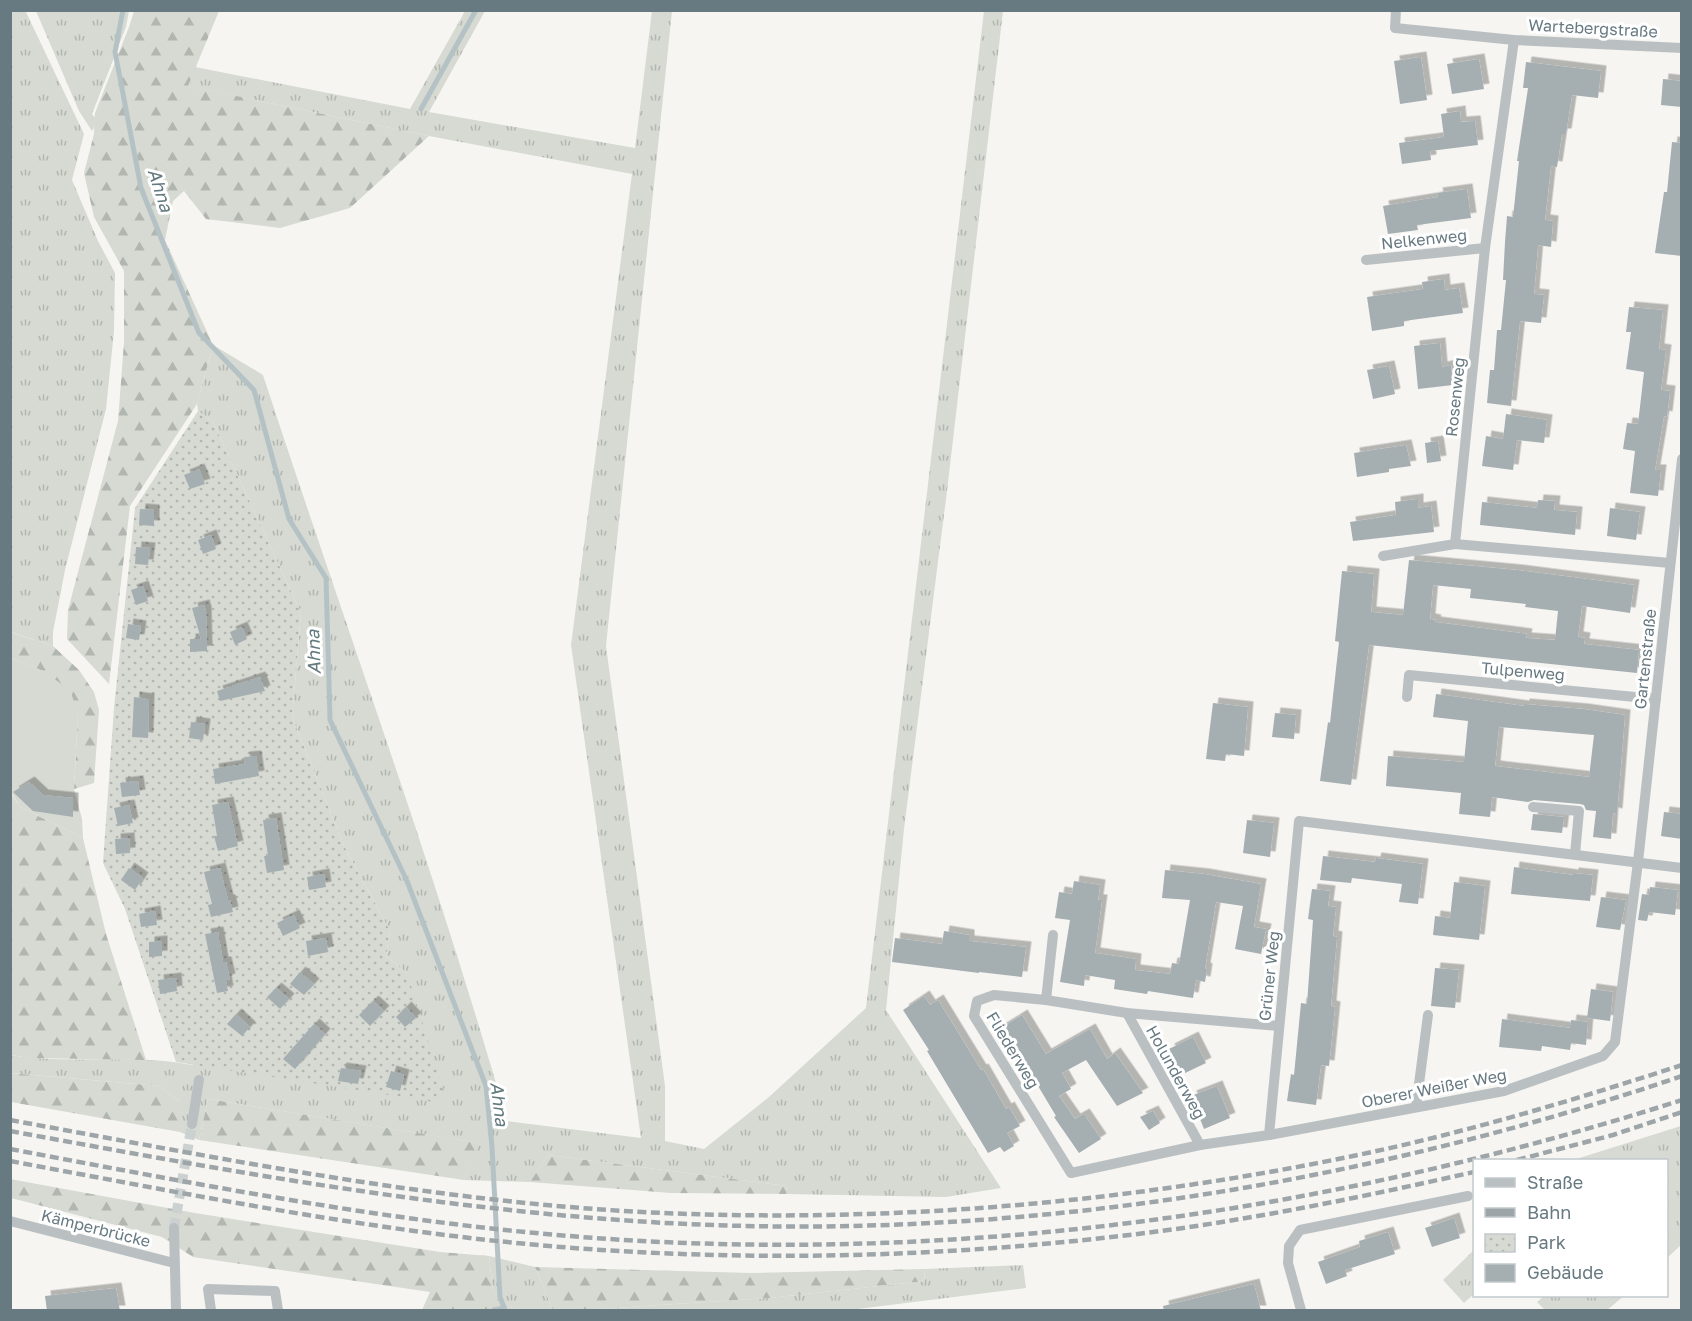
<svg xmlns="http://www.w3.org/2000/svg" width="1692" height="1321" viewBox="0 0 1692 1321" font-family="'Golos Text',sans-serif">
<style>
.grass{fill:url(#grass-tufts)}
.forest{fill:url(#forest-firs)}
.park{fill:url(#park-dots)}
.pitch{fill:#d6dad2}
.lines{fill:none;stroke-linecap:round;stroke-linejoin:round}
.stream{stroke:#b5c2c5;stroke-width:5}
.building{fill:#a5aeb1;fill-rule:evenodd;filter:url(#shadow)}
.minor-tunnel{stroke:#cbd0d0;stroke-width:10;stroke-dasharray:10 5;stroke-linecap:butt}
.minor{stroke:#bac0c2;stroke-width:10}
.rail{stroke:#9da5a8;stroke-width:4.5;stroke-dasharray:9 4.5;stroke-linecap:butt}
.labels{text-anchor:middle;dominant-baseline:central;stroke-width:6;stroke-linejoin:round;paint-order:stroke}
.street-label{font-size:16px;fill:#677981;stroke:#fff}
.water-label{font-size:18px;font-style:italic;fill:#637a7e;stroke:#fff}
</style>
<defs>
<pattern id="grass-tufts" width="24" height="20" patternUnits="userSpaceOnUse" patternTransform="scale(1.5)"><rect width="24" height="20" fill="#d6dad2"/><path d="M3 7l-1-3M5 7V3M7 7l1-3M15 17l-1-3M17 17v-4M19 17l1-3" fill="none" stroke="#b1b6b0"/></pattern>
<pattern id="forest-firs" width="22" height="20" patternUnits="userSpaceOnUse" patternTransform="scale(1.5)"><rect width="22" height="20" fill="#d6dad2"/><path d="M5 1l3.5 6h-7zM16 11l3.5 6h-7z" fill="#b1b6b0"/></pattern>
<pattern id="park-dots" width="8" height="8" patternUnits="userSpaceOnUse" patternTransform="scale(1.5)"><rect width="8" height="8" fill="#d6dad2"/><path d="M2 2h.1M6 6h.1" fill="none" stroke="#b1b6b0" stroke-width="1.8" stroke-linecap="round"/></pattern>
<filter id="shadow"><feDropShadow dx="5.5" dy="-5.5" stdDeviation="0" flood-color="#0004"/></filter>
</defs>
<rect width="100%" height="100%" fill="#f6f5f2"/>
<!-- grass -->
<g class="grass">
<polygon points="25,10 84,134 72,180 98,241 115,273 114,331 106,409 65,570 53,632 53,646 11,632 10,11"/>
<polygon points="36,11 129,11 126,27 92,114 98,121 92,131 79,111"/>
<path d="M465,11H485L429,112L635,148L652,11H672L606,646L665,1086V1141L704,1149L769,1097L866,1008L984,11H1003L947,491L904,829L886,1010L1001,1188L946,1197L786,1194L787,1186L548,1155L530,1182L464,1180L478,1143L208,1099L199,1140L180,1132V1102L159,1086L11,1073L10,1055C70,1065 132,1053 192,1065L407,973L386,956L390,931L345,848L292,717L301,613L213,422L198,411L197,404L213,345L263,375C344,623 435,869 507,1121L641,1138L571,645L632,174L429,136L187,86L195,67L410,109Z"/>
<polygon points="1681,1126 1681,1245 1667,1258 1666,1160 1573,1160"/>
<polygon points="1474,1250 1474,1294 1464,1303 1443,1280"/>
<polygon points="489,1256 535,1267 553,1310 514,1310 493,1291"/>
<polygon points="1023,1265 1026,1288 850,1310 583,1310 769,1298 925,1281 924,1269"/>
<polygon points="1544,1296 1624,1296 1607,1310 1545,1310 1537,1302"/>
</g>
<!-- forest -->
<g class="forest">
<polygon points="134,11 219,11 188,86 429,136 350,208 280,228 206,219 184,191 173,201 165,240 213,345 197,404 130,506 109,684 67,639 68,610 118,421 124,342 124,271 94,217 84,173 94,134 95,113 129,27"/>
<polygon points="10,632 53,646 79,670 94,692 99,710 94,783 74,789 78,713 43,671 11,658"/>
<polygon points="10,792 20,807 83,838 106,934 146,1060 30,1058 11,1055"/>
<polygon points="10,1073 159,1086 180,1102 180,1132 11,1102"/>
<polygon points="208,1099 479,1143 464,1180 199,1140"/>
<polygon points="548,1155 787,1186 786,1194 671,1193 530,1182"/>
<polygon points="10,1179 195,1213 440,1252 489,1256 493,1291 514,1310 422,1310 430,1292 193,1257 162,1237 11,1198"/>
<polygon points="535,1267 752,1273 924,1269 925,1281 769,1298 583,1310 553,1310"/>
</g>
<!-- park -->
<polygon class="park" points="198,411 213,422 301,613 292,717 345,848 390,931 386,956 407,973 443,1088 434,1102 176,1062 125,909 103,863 114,708 135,508"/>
<!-- pitch -->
<polygon class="pitch" points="11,658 43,671 70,690 78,713 74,789 82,819 83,838 20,807 11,792"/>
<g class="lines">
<!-- stream -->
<g class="stream">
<polyline points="123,10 115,52 141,188 199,333 254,390 289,519 326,578 330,720 407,881 486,1086 492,1147 500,1297 505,1310"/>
<polyline points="421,109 476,10"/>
<polyline points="494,1310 504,1308"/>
</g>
</g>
<!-- building -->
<g class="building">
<polygon points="1421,57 1427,100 1400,104 1394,61"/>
<polygon points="1479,59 1484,89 1452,94 1447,64"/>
<polygon points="1526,62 1601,71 1598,98 1572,95 1566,134 1562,134 1557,167 1551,166 1545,220 1553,221 1551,247 1538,245 1534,294 1544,295 1541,323 1520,321 1511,406 1487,403 1490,370 1494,370 1497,330 1501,330 1506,280 1503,280 1505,242 1507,216 1513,217 1519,161 1517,161 1528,88 1523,88"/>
<polygon points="1663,79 1682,81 1682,107 1661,105"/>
<polygon points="1460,111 1461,122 1475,121 1478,145 1430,151 1431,160 1402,164 1399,143 1444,137 1441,114"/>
<polygon points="1672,142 1682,143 1682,256 1655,253 1664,192 1667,192"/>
<polygon points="1467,189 1471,218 1417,225 1418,230 1388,234 1383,206 1438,197 1437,193"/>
<polygon points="1444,279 1445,290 1459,288 1463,313 1404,321 1404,326 1372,331 1367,297 1423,289 1422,282"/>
<polygon points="1629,307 1663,310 1659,349 1666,350 1661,390 1670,391 1667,417 1664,416 1655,470 1661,470 1658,496 1630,493 1635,451 1623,449 1627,423 1638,424 1644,372 1626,369 1631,332 1626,332"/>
<polygon points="1440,343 1442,367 1451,365 1453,385 1418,389 1414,346"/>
<polygon points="1389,366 1395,394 1373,399 1367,370"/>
<polygon points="1506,414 1547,420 1544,443 1517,440 1513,470 1482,466 1486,436 1503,439"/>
<polygon points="1438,441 1441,461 1427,463 1425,443"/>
<polygon points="1406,445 1411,466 1389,469 1389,472 1357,477 1354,453"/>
<polygon points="199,469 205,484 190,489 184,475"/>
<polygon points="1418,499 1418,508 1431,506 1434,532 1353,541 1350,522 1396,515 1395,502"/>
<polygon points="1538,500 1555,501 1554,510 1577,512 1575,535 1480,525 1482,502 1537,508"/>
<polygon points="1610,508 1640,512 1636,540 1607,536"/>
<polygon points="140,509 154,510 154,526 139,525"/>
<polygon points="211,535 216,549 203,554 198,540"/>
<polygon points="136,547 150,548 148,565 135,564"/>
<path d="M1409,560L1517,570L1634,585L1630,613L1582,606L1578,637L1585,638L1584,644L1639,650L1637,673L1369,645L1351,785L1320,781L1328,722L1330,723L1339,642L1335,641L1342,571L1374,574L1371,612L1403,615ZM1433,585L1471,589L1470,598L1526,604L1525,607L1558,611L1555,640L1526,638L1527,634L1435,622L1436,620L1430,619Z"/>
<polygon points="143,586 148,601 136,605 131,590"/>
<polygon points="204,605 206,612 207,651 190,652 190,639 201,639 192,608"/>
<polygon points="128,624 141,626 139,640 126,638"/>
<polygon points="242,627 247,639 235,645 230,632"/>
<polygon points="260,677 265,691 220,701 217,691"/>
<path d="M1436,694L1524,706V704L1583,709L1625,715L1617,814L1613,813L1611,839L1593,837L1596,811L1586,810L1584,805L1580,804L1534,800L1528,802L1492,797L1490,817L1459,814L1461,793L1386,786L1388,756L1464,762L1468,721L1433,717ZM1499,727L1594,735L1589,777L1495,766Z"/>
<polygon points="134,697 149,699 148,738 132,737"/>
<polygon points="1213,703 1248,707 1244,756 1226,754 1225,761 1206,759"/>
<polygon points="1275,713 1296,715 1294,739 1272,737"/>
<polygon points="191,722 205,724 203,740 189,738"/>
<polygon points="256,756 259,776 215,784 213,769 245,764 244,757"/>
<polygon points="138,781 140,795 122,797 120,783"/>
<polygon points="29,782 43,795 73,798 73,817 33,811 13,792"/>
<polygon points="228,802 238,846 218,851 214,836 217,836 212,805"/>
<polygon points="129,805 133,823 118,826 114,808"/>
<polygon points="1664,812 1682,814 1682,839 1661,836"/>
<polygon points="1533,814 1564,817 1562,833 1531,830"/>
<polygon points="276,818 284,870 267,873 264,856 268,856 263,820"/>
<polygon points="1247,820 1274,823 1270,857 1243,853"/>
<polygon points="129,838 130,853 116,854 115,839"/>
<polygon points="1323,856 1375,862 1376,858 1423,864 1418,904 1399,902 1402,884 1352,878 1351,883 1320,880"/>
<polygon points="1514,867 1573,875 1573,873 1593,875 1590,901 1511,894"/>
<polygon points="129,868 143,878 135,890 121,880"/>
<polygon points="220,868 228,900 230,900 233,912 211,917 208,905 212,904 204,872"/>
<polygon points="1165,870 1204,874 1261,884 1254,927 1266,929 1261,954 1235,949 1243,906 1216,902 1205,968 1207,969 1205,982 1196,980 1193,998 1148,991 1147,994 1114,989 1115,980 1085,975 1084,986 1060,982 1070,920 1055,918 1059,892 1072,894 1074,881 1100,885 1098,900 1102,900 1095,953 1136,959 1135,970 1170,974 1172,963 1179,964 1190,900 1162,898"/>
<polygon points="324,874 326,887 309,890 307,877"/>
<polygon points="1454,882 1485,886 1479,940 1433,935 1435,916 1450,918"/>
<polygon points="1650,887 1678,890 1675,915 1649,912 1647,921 1638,920 1642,894 1649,895"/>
<polygon points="1312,889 1330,891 1328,906 1336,907 1333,936 1337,937 1331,1006 1335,1007 1329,1066 1321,1065 1316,1105 1287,1101 1291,1074 1294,1075 1301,1003 1307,1004 1313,920 1308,919"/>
<polygon points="1601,897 1626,900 1620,930 1596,927"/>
<polygon points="155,911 157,925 141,927 139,914"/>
<polygon points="294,915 300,928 283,936 277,923"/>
<polygon points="944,931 969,935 969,941 1026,947 1022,977 979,972 979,973 892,962 895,938 942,944"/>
<polygon points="218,932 223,962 226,962 230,979 226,980 228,991 217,993 205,934"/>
<polygon points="326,938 328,952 308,956 306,941"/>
<polygon points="162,941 162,956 149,957 149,942"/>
<polygon points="1435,968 1459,970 1455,1008 1431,1006"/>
<polygon points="300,972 314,984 304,995 290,984"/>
<polygon points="176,978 177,991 160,994 158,980"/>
<polygon points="276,988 289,999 280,1009 267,997"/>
<polygon points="1591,989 1613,992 1610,1021 1587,1018"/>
<polygon points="924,996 930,1005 938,1000 981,1070 983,1069 1006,1109 1009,1107 1020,1126 1007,1133 1014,1146 1004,1152 1000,1147 988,1153 927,1051 929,1050 903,1010"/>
<polygon points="373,1001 384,1011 370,1026 359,1015"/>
<polygon points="406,1007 416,1018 405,1027 396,1017"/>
<polygon points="236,1014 250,1027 242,1036 227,1024"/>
<polygon points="1022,1015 1046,1054 1090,1029 1107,1059 1115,1053 1143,1093 1117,1106 1086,1060 1062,1073 1071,1089 1059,1096 1075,1119 1084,1114 1101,1139 1079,1153 1054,1117 1056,1116 1019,1054 1015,1056 998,1030"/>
<polygon points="1502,1019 1570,1028 1571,1020 1588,1022 1586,1045 1571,1043 1570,1050 1542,1046 1541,1051 1499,1047"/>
<polygon points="314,1024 325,1034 295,1069 283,1059"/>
<polygon points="1193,1037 1206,1063 1181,1075 1169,1049"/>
<polygon points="341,1068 361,1071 358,1084 338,1081"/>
<polygon points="391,1071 404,1075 400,1091 386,1087"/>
<polygon points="1217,1086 1230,1118 1204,1129 1191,1096"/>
<polygon points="1153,1111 1160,1123 1149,1130 1140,1117"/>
<polygon points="1454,1218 1460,1238 1432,1247 1425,1228"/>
<polygon points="1388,1232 1395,1254 1345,1270 1347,1276 1326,1284 1318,1262 1360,1247 1359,1241"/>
<polygon points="1254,1284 1261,1311 1164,1311 1163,1306"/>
<polygon points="116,1288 120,1311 47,1311 45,1296"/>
</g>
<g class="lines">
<!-- minor-tunnel -->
<polyline class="minor-tunnel" points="174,1228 192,1124"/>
<!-- minor -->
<g class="minor">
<polyline points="1396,10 1395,28 1514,40 1682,48"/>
<polyline points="1514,40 1485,248 1455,544 1670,563"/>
<polyline points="1366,260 1485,248"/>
<polyline points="1383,556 1455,544"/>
<polyline points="1407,697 1409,675 1656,699"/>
<polyline points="1533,807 1579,811 1575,854"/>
<polyline points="1046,1000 1053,935"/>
<polyline points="1127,1013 1200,1145"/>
<polyline points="1279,1026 1127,1013 1046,1000 994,995 977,1001 974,1016 1071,1173 1200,1145 1269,1135 1504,1091 1603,1056 1615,1042 1638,862 1682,459"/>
<polyline points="1416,1107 1428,1015"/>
<polyline points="192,1124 199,1080"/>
<polyline points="1269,1135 1299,821 1682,868"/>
<polyline points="10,1221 174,1263"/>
<polyline points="174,1228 176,1310"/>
<polyline points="211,1310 208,1289 275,1291 278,1310"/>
<polyline points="1301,1310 1288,1263 1289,1246 1300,1230 1468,1196"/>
</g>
<!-- rail -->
<g class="rail">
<path d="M10,1120C219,1158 430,1201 642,1212C881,1224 1120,1204 1353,1156C1465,1133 1574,1100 1682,1065"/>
<path d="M10,1131C217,1169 424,1207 634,1221C987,1245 1347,1190 1682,1076"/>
<path d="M10,1149C192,1183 373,1219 557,1235C936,1268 1320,1216 1682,1100"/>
<polyline points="1517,1160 1613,1135 1682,1112"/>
<path d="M10,1161C193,1195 375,1232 561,1247C761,1263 961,1257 1161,1231C1266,1217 1371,1195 1474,1172"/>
</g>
</g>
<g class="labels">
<!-- street labels -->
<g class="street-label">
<text transform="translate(1593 28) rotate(3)">Wartebergstraße</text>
<text transform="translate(1424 239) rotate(-6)">Nelkenweg</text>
<text transform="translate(1455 397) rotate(-84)">Rosenweg</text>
<text transform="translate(1645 659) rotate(-84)">Gartenstraße</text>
<text transform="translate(1523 671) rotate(5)">Tulpenweg</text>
<text transform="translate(1269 976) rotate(-84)">Grüner Weg</text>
<text transform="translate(1013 1050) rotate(59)">Fliederweg</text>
<text transform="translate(1176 1072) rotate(61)">Holunderweg</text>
<text transform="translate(1434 1088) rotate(-11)">Oberer Weißer Weg</text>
<text transform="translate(96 1228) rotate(14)">Kämperbrücke</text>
</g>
<!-- water labels -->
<g class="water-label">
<text transform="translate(161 190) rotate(72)">Ahna</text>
<text transform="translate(313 652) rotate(-92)">Ahna</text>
<text transform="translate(500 1104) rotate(83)">Ahna</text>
</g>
</g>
<!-- border -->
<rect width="1692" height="1321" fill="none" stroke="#677981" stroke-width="24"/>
<!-- legend -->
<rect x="1473" y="1159" width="195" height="138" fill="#ffffff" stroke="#c2c9cd" stroke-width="1.5"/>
<rect x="1485" y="1178" width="30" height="9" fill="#bac0c2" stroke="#c2c9cd" stroke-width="1.5"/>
<text x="1527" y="1189" font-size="18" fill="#677981">Straße</text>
<rect x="1485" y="1208" width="30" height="9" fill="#9da5a8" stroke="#c2c9cd" stroke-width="1.5"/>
<text x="1527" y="1219" font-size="18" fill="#677981">Bahn</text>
<rect x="1485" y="1234" width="30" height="18" fill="url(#park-dots)" stroke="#c2c9cd" stroke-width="1.5"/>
<text x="1527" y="1249" font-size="18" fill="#677981">Park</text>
<rect x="1485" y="1264" width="30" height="18" fill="#a5aeb1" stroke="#c2c9cd" stroke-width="1.5"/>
<text x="1527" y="1279" font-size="18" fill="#677981">Gebäude</text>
</svg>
